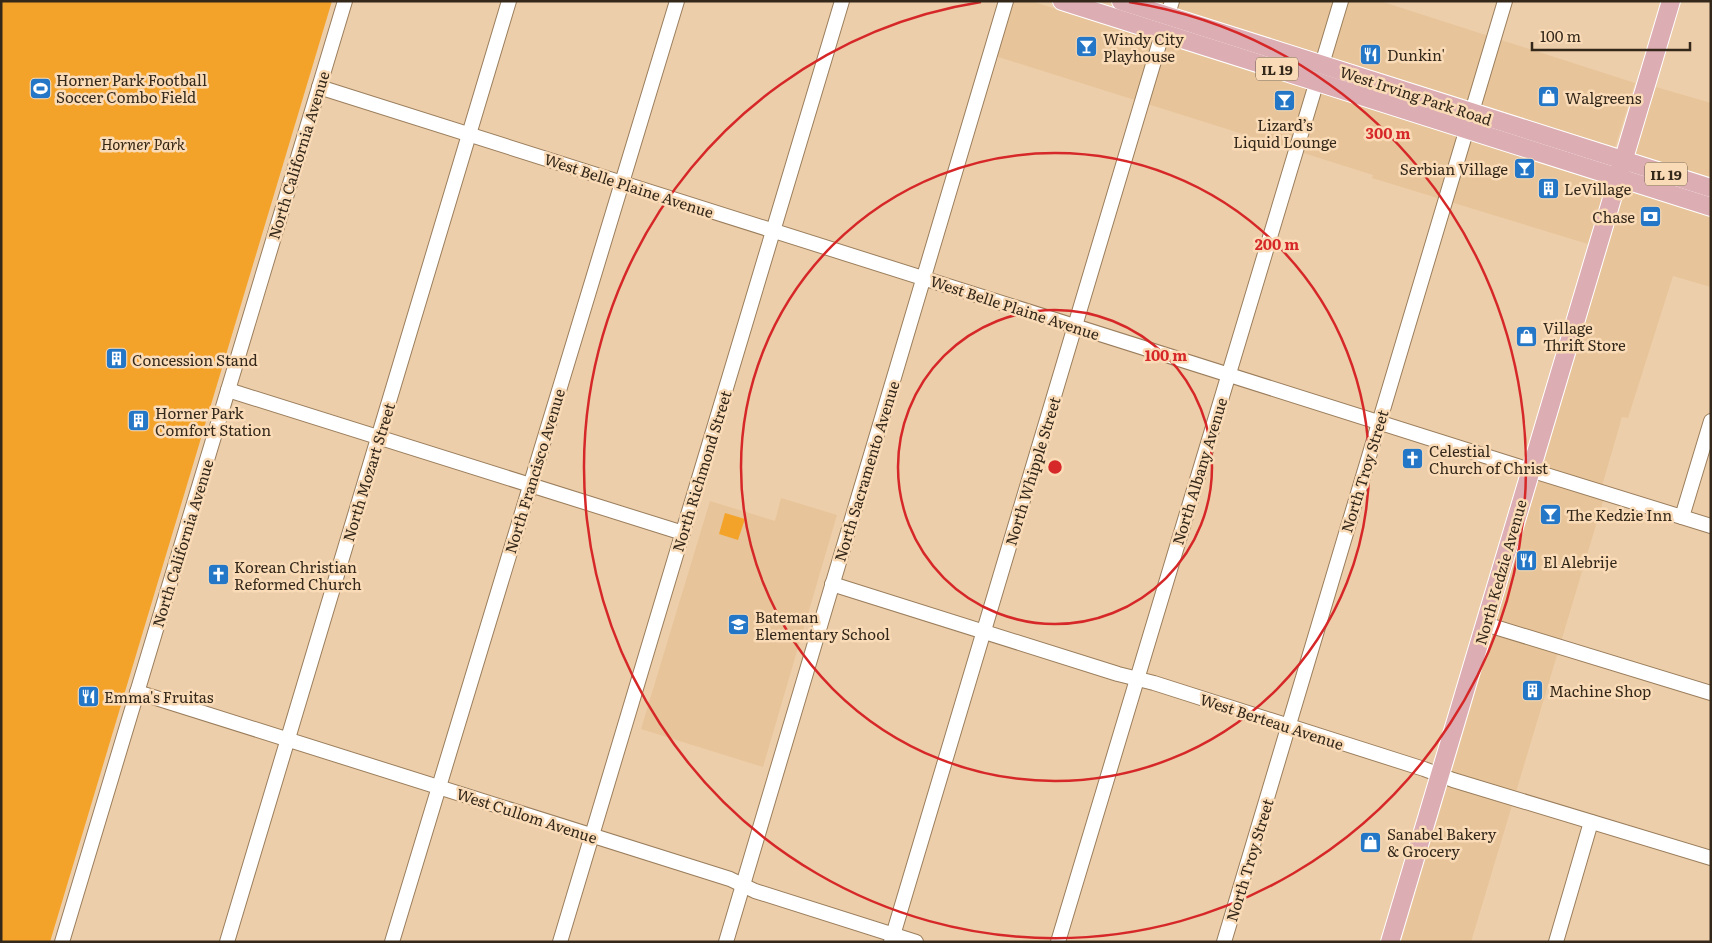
<svg xmlns="http://www.w3.org/2000/svg" width="1712" height="943" viewBox="0 0 1712 943" font-family="Literata,serif">
<style>
.built{fill:#e7c499}
.green{fill:#f4a32a}
.lines{fill:none;stroke-linecap:round;stroke-linejoin:round}
.minor-casing{stroke:#9a7e5d;stroke-width:16}
.major-casing{stroke:#fff;stroke-width:20}
.minor{stroke:#fff;stroke-width:14}
.major{stroke:#dcadb3;stroke-width:18}
.ring{fill:none;stroke:#d62828;stroke-width:2.5}
.labels{text-anchor:middle;dominant-baseline:central;stroke-width:5;stroke-linejoin:round;paint-order:stroke}
.shield{fill:#fadbb7;stroke:#6f5e49;stroke-width:1}
.shield-label{font-size:14px;font-weight:bold;fill:#34281a}
.poi-label{font-size:15px;fill:#34281a;stroke:#fadbb7;text-anchor:start}
.street-label{font-size:15px;fill:#34281a;stroke:#fadbb7}
.park-label{font-size:15px;font-style:italic;fill:#352613;stroke:#fadbb7}
.centre{fill:#d62828;stroke:#fadbb7;stroke-width:2.5}
.ring-label{font-size:15px;text-anchor:middle;font-weight:bold;fill:#d62828;stroke:#fadbb7;stroke-width:5;stroke-linejoin:round;paint-order:stroke}
</style>
<rect width="100%" height="100%" fill="#edceaa"/>
<!-- built -->
<g class="built">
<polygon points="1009,1 1031,1 1607,184 1588,244 1372,178 1373,175 992,55"/>
<polygon points="1153,1 1380,1 1635,83 1615,147"/>
<polygon points="1656,87 1711,103 1711,178 1635,154"/>
<polygon points="1625,190 1711,216 1711,287 1673,276 1628,418 1622,417 1600,493 1605,495 1471,942 1401,942"/>
<polygon points="781,498 837,515 763,767 641,729 710,501 775,521"/>
</g>
<!-- green -->
<g class="green">
<polygon points="1,1 332,1 50,942 1,942"/>
<polygon points="725,513 745,519 738,540 719,534"/>
</g>
<g class="lines">
<defs>
<g id="minor">
<polyline points="319,87 1517,466 1711,526"/>
<polyline points="228,390 683,533"/>
<polyline points="1682,517 1711,421"/>
<polyline points="832,584 1118,674 1154,683 1424,769 1453,780 1711,858"/>
<polyline points="1485,624 1711,693"/>
<polyline points="137,692 730,879 755,891 916,942"/>
<polyline points="62,942 345,1"/>
<polyline points="227,942 509,1"/>
<polyline points="392,942 677,1"/>
<polyline points="560,942 842,1"/>
<polyline points="726,942 1006,1"/>
<polyline points="891,942 1172,1"/>
<polyline points="1058,942 1341,1"/>
<polyline points="1224,942 1505,1"/>
<polyline points="1556,942 1591,822"/>
</g>
<g id="major">
<polyline points="1062,1 1711,207"/>
<polyline points="1121,1 1711,188"/>
<polyline points="1390,942 1671,1"/>
</g>
</defs>
<!-- minor casing -->
<use href="#minor" class="minor-casing"/>
<!-- major casing -->
<use href="#major" class="major-casing"/>
<!-- minor -->
<use href="#minor" class="minor"/>
<!-- major -->
<use href="#major" class="major"/>
</g>
<!-- distance rings -->
<g class="ring">
<circle cx="1055" cy="467" r="157"/>
<circle cx="1055" cy="467" r="314"/>
<path d="M1129 2A471 471 0 1 1 981 2"/>
</g>
<!-- icons -->
<defs>
<symbol id="bar-square" viewBox="-11 -11 22 22"><rect x="-9" y="-9" width="18" height="18" rx="4" fill="#2477c6" stroke="#fadbb7"/><path d="M-6-5H6L.8 .8V4.5H3.5V6h-7V4.5H-.8V.8Z" fill="#fff"/></symbol>
<symbol id="restaurant-square" viewBox="-11 -11 22 22"><rect x="-9" y="-9" width="18" height="18" rx="4" fill="#2477c6" stroke="#fadbb7"/><path d="M-5-6h1v4h1v-4h1v4h1v-4h1v5L-1.5 .5V6h-2V.5L-5-1ZM5-6V6H3V1.5H1.5Q1.5-4 5-6Z" fill="#fff"/></symbol>
<symbol id="stadium-square" viewBox="-11 -11 22 22"><rect x="-9" y="-9" width="18" height="18" rx="4" fill="#2477c6" stroke="#fadbb7"/><path d="M0-5a6.5 5 0 1 0 0 10a6.5 5 0 1 0 0-10ZM-3.5-1.8h7v3.6h-7Z" fill="#fff"/></symbol>
<symbol id="shop-square" viewBox="-11 -11 22 22"><rect x="-9" y="-9" width="18" height="18" rx="4" fill="#2477c6" stroke="#fadbb7"/><path d="M-5-2.5h2.3a2.7 3.5 0 0 1 5.4 0H5L5.5 6h-11ZM-1.5-2.5h3a1.5 2.3 0 0 0-3 0Z" fill="#fff"/></symbol>
<symbol id="building-square" viewBox="-11 -11 22 22"><rect x="-9" y="-9" width="18" height="18" rx="4" fill="#2477c6" stroke="#fadbb7"/><path d="M-4-6H4V6H1V3H-1V6H-4ZM-2.5-4.3h1.7v1.8h-1.7ZM.8-4.3h1.7v1.8H.8ZM-2.5-1h1.7V.8h-1.7ZM.8-1h1.7V.8H.8Z" fill="#fff"/></symbol>
<symbol id="bank-square" viewBox="-11 -11 22 22"><rect x="-9" y="-9" width="18" height="18" rx="4" fill="#2477c6" stroke="#fadbb7"/><path d="M-6-4H6V4H-6ZM0-2.3a2.3 2.3 0 1 0 0 4.6a2.3 2.3 0 1 0 0-4.6Z" fill="#fff"/></symbol>
<symbol id="church-square" viewBox="-11 -11 22 22"><rect x="-9" y="-9" width="18" height="18" rx="4" fill="#2477c6" stroke="#fadbb7"/><path d="M-1.2-6h2.4v3.5h3.3v2.4h-3.3V6h-2.4V-.1h-3.3v-2.4h3.3Z" fill="#fff"/></symbol>
<symbol id="school-square" viewBox="-11 -11 22 22"><rect x="-9" y="-9" width="18" height="18" rx="4" fill="#2477c6" stroke="#fadbb7"/><path d="M0-5L7-2L0 1L-7-2ZM-4 1L0 2.5L4 1V4Q0 6-4 4Z" fill="#fff"/></symbol>
</defs>
<g fill-rule="evenodd">
<use href="#bar-square" x="1074" y="34" width="25" height="25"/>
<use href="#restaurant-square" x="1358" y="42" width="25" height="25"/>
<use href="#stadium-square" x="28" y="76" width="25" height="25"/>
<use href="#shop-square" x="1536" y="84" width="25" height="25"/>
<use href="#bar-square" x="1272" y="88" width="25" height="25"/>
<use href="#bar-square" x="1512" y="156" width="25" height="25"/>
<use href="#building-square" x="1536" y="176" width="25" height="25"/>
<use href="#bank-square" x="1638" y="204" width="25" height="25"/>
<use href="#shop-square" x="1514" y="324" width="25" height="25"/>
<use href="#building-square" x="104" y="346" width="25" height="25"/>
<use href="#building-square" x="126" y="408" width="25" height="25"/>
<use href="#church-square" x="1400" y="446" width="25" height="25"/>
<use href="#bar-square" x="1538" y="502" width="25" height="25"/>
<use href="#restaurant-square" x="1514" y="548" width="25" height="25"/>
<use href="#church-square" x="206" y="562" width="25" height="25"/>
<use href="#school-square" x="726" y="612" width="25" height="25"/>
<use href="#building-square" x="1520" y="678" width="25" height="25"/>
<use href="#restaurant-square" x="76" y="684" width="25" height="25"/>
<use href="#shop-square" x="1358" y="830" width="25" height="25"/>
</g>
<g class="labels">
<!-- shield labels -->
<g class="shield">
<rect x="1256" y="57.5" width="42" height="23" rx="4"/>
<rect x="1645" y="162.5" width="42" height="23" rx="4"/>
</g>
<g class="shield-label">
<text x="1277" y="69">IL 19</text>
<text x="1666" y="174">IL 19</text>
</g>
<!-- poi labels -->
<g class="poi-label">
<text x="1103" y="38">Windy City<tspan x="1103" dy="17">Playhouse</tspan></text>
<text x="1387" y="54">Dunkin'</text>
<text x="56" y="79">Horner Park Football<tspan x="56" dy="17">Soccer Combo Field</tspan></text>
<text x="1565" y="97">Walgreens</text>
<text x="1285" y="124" text-anchor="middle">Lizard’s<tspan x="1285" dy="17">Liquid Lounge</tspan></text>
<text x="1508" y="168" text-anchor="end">Serbian Village</text>
<text x="1564" y="188">LeVillage</text>
<text x="1635" y="216" text-anchor="end">Chase</text>
<text x="1543" y="327">Village<tspan x="1543" dy="17">Thrift Store</tspan></text>
<text x="132" y="359">Concession Stand</text>
<text x="155" y="412">Horner Park<tspan x="155" dy="17">Comfort Station</tspan></text>
<text x="1429" y="450">Celestial<tspan x="1429" dy="17">Church of Christ</tspan></text>
<text x="1566" y="514">The Kedzie Inn</text>
<text x="1543" y="561">El Alebrije</text>
<text x="234" y="566">Korean Christian<tspan x="234" dy="17">Reformed Church</tspan></text>
<text x="755" y="616">Bateman<tspan x="755" dy="17">Elementary School</tspan></text>
<text x="1549" y="690">Machine Shop</text>
<text x="104" y="696">Emma's Fruitas</text>
<text x="1387" y="833">Sanabel Bakery<tspan x="1387" dy="17">&amp; Grocery</tspan></text>
</g>
<!-- street labels -->
<g class="street-label">
<text transform="translate(1416 95) rotate(18)">West Irving Park Road</text>
<text transform="translate(298 155) rotate(-73)">North California Avenue</text>
<text transform="translate(629 185) rotate(18)">West Belle Plaine Avenue</text>
<text transform="translate(1015 307) rotate(18)">West Belle Plaine Avenue</text>
<text transform="translate(534 471) rotate(-73)">North Francisco Avenue</text>
<text transform="translate(701 471) rotate(-73)">North Richmond Street</text>
<text transform="translate(866 471) rotate(-73)">North Sacramento Avenue</text>
<text transform="translate(1032 471) rotate(-73)">North Whipple Street</text>
<text transform="translate(1199 471) rotate(-73)">North Albany Avenue</text>
<text transform="translate(1364 471) rotate(-73)">North Troy Street</text>
<text transform="translate(368 472) rotate(-73)">North Mozart Street</text>
<text transform="translate(182 543) rotate(-73)">North California Avenue</text>
<text transform="translate(1500 572) rotate(-74)">North Kedzie Avenue</text>
<text transform="translate(1272 721) rotate(18)">West Berteau Avenue</text>
<text transform="translate(527 815) rotate(18)">West Cullom Avenue</text>
<text transform="translate(1249 860) rotate(-73)">North Troy Street</text>
</g>
<!-- park labels -->
<g class="park-label">
<text x="143" y="143">Horner Park</text>
</g>
</g>
<circle cx="1055" cy="467" r="8" class="centre"/>
<g class="ring-label">
<text x="1388" y="139">300 m</text>
<text x="1277" y="250">200 m</text>
<text x="1166" y="361">100 m</text>
</g>
<!-- border -->
<rect width="1712" height="943" fill="none" stroke="#34281a" stroke-width="5"/>
<!-- scale -->
<path d="M1532 42v8h158v-8" fill="none" stroke="#34281a" stroke-width="2.5"/>
<text x="1540" y="42" font-size="15" fill="#34281a" stroke="#fadbb7" stroke-width="4" paint-order="stroke">100 m</text>
</svg>
